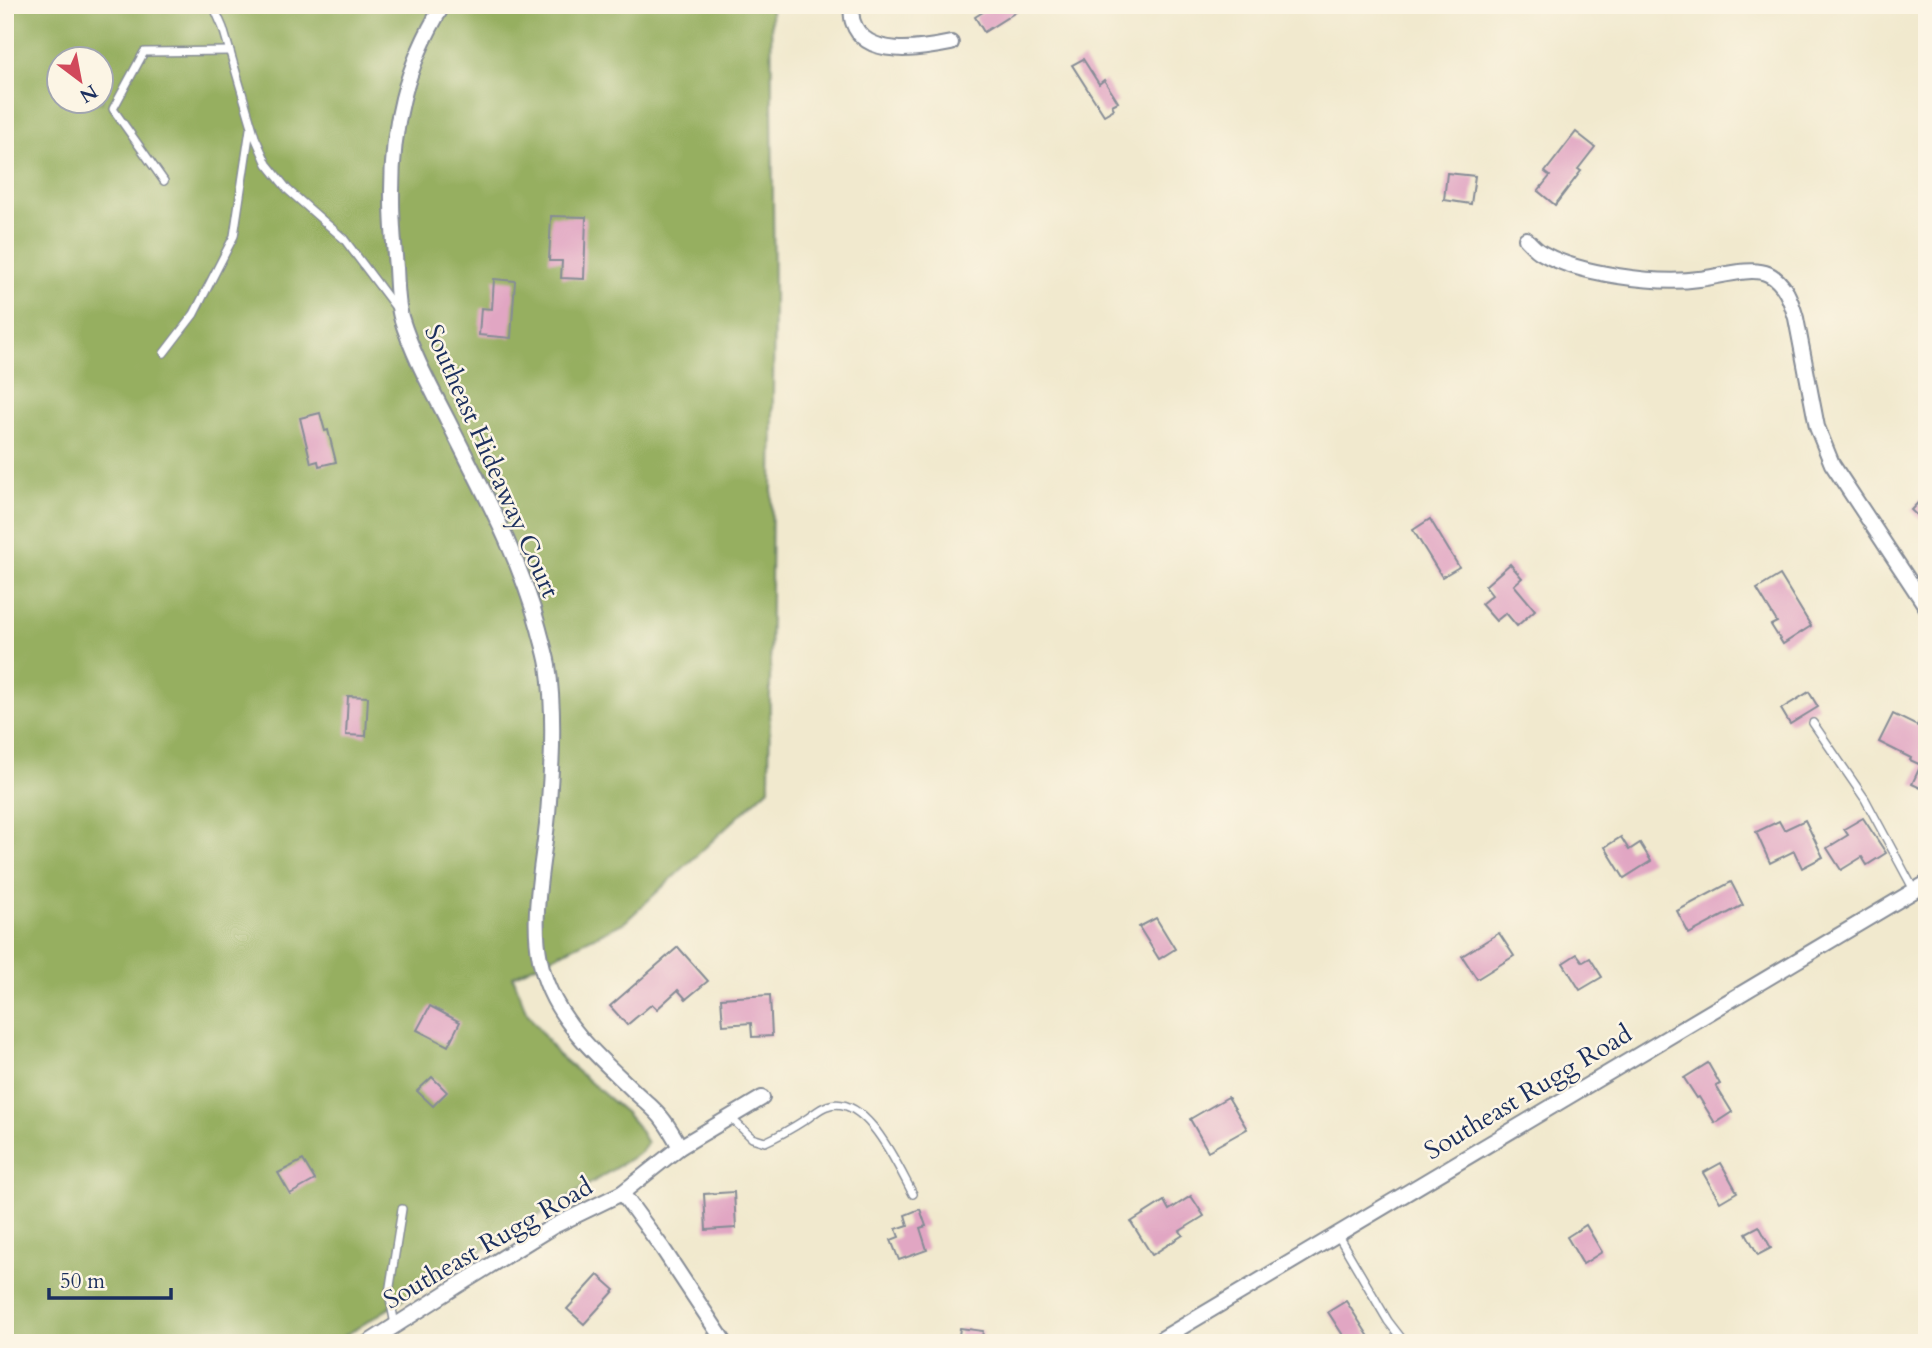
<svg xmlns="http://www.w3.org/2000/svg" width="1932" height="1348" viewBox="0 0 1932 1348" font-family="Cardo,serif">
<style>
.forest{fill:#96af60;stroke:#586f5f;stroke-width:2;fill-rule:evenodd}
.building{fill:#e1a6c3}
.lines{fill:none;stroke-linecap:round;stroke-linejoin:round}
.service-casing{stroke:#868c96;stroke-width:10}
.minor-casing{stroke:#868c96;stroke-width:18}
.service{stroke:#fff;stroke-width:7}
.minor{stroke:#fff;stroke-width:14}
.labels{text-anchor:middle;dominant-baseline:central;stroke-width:5;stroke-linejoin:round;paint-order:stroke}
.street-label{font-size:26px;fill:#1b2f5e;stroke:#fcf5e5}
</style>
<rect width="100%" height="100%" fill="#fcf5e5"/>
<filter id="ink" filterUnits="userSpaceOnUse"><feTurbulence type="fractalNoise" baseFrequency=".0143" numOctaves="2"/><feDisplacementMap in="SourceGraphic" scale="14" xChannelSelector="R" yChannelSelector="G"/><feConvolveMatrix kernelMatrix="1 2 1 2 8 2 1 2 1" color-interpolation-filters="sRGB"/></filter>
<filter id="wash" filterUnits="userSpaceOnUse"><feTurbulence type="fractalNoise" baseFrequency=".00686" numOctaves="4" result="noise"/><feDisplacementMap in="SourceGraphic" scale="28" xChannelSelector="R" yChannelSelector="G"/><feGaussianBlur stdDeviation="1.57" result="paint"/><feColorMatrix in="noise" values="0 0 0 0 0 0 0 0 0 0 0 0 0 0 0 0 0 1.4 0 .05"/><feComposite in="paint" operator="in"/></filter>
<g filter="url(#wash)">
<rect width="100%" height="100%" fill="#f1e9ce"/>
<!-- forest -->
<path class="forest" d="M5,5H771L774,295L769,788L625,922L513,976L526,1011L557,1054L626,1113L637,1126L647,1143L641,1152L333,1343H5ZM60,60H102V102H60Z"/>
<g id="blocks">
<!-- building -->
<g class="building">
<polygon points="994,5 1027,5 984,32 975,17"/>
<polygon points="1083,59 1099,84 1104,80 1118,102 1112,105 1114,109 1104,115 1072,65"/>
<polygon points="1576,132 1595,147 1578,169 1581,171 1555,205 1538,191 1550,176 1545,172"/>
<polygon points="1447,173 1475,176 1471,204 1444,200"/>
<polygon points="551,216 586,217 584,279 561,278 562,261 549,261"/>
<polygon points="494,279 515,281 511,338 479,335 481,308 492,309"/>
<polygon points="320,413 325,431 328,430 336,462 319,466 318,461 311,463 300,418"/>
<polygon points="1927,493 1927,525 1911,510"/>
<polygon points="1430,519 1459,567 1442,577 1413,530"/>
<polygon points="1510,564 1522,578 1514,585 1535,610 1517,626 1506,613 1496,621 1481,604 1492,595 1485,586"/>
<polygon points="1780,575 1811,626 1783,644 1771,625 1777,622 1757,589"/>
<polygon points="1809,692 1818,707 1790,724 1781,709"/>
<polygon points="348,696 368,697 366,736 346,735"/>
<polygon points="1927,704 1927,791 1912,784 1921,765 1910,760 1911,758 1879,742 1893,714 1917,726"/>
<polygon points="1863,818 1886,853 1867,865 1862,857 1841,870 1827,848 1848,835 1844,829"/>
<polygon points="1805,820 1823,857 1802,868 1794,851 1770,863 1756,832 1779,821 1784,830"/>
<polygon points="1621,837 1629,850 1640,843 1651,861 1624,878 1605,847"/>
<polygon points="1731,882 1743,905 1689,934 1677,911"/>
<polygon points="1156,918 1175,949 1159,959 1139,927"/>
<polygon points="1499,933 1514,956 1477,979 1462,956"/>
<polygon points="678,947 708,981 686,999 678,990 657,1009 652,1004 627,1025 610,1006"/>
<polygon points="1577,954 1583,962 1590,958 1602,977 1580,990 1563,963"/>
<polygon points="770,995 772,1036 752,1037 751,1023 723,1025 721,998"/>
<polygon points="430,1006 460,1022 448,1046 417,1030"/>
<polygon points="1708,1063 1720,1084 1716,1086 1732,1112 1715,1123 1699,1097 1697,1098 1684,1078"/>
<polygon points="432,1077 447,1092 433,1106 417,1091"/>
<polygon points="1228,1097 1247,1129 1208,1151 1190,1119"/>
<polygon points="303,1160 315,1180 290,1194 278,1173"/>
<polygon points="1721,1163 1737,1192 1720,1202 1703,1173"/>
<polygon points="734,1192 736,1228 706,1230 704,1194"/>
<polygon points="1191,1196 1204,1216 1180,1231 1183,1235 1152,1255 1131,1222 1164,1201 1169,1210"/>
<polygon points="920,1209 926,1226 920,1228 927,1250 899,1260 891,1240 899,1237 896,1229 908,1225 905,1215"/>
<polygon points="1586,1225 1602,1252 1583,1264 1567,1237"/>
<polygon points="1759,1226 1771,1248 1758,1255 1746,1233"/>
<polygon points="598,1275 615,1290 584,1324 567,1309"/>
<polygon points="1346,1301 1373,1343 1348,1343 1328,1312"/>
<polygon points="960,1328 983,1331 981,1343 958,1343"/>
</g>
</g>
</g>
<g filter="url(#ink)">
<use href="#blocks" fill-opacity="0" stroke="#868c96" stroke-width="2"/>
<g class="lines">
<defs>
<g id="service">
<polyline points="213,5 223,28 255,137 267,164 288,190 344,239 396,308"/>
<polyline points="164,181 113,109 144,52 230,51"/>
<polyline points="164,353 194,314 234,236 250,129"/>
<polyline points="1813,723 1865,799 1914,890"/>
<path d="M731,1118L752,1138L765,1142C781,1135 794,1127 808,1118C814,1114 820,1108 827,1106C866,1092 898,1167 913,1194"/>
<polyline points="1337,1234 1388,1321 1405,1343"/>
<polyline points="395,1325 389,1293 402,1209"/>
</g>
<g id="minor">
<path d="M443,5C405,67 391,128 392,200C392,223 394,245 396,268C397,284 397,302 401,317C412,353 430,386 447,419C481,487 519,555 539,629C542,641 546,653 548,665C555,714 552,764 548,814C543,872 524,934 550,991C568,1031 602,1060 633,1090C643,1100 656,1109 664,1121C670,1129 675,1138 680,1147"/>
<path d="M851,5C852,10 851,17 853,22C865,59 922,49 951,43"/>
<path d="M1526,239C1531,244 1536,250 1542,253C1578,274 1658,285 1699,279C1718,277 1751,266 1768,274C1785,282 1791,301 1796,318L1817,427L1832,464L1927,608"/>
<polyline points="622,1193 663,1249 725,1343"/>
<polyline points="368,1343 457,1286 552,1227 622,1193 680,1147 762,1098"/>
<polyline points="1155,1343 1927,883"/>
</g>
</defs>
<!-- service casing -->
<use href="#service" class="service-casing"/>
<!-- minor casing -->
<use href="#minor" class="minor-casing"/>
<!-- service -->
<use href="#service" class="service"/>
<!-- minor -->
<use href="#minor" class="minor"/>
</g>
</g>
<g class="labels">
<!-- street labels -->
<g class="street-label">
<text transform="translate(492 461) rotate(66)">Southeast Hideaway Court</text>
<text transform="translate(1528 1092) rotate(-31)">Southeast Rugg Road</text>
<text transform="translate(488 1243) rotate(-30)">Southeast Rugg Road</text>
</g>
</g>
<!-- margin -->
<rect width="1932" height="1348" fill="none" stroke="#fcf5e5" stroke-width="28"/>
<!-- north arrow -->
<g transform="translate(80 80) rotate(148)"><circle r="33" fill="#fcf5e5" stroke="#a2a6af" stroke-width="2"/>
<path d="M0-5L12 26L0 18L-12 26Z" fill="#d1495b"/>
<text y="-10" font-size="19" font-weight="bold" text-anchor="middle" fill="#1b2f5e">N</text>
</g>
<!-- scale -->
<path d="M49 1288v10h122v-10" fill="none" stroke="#1b2f5e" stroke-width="3.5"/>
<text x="60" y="1288" font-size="21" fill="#1b2f5e" stroke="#fcf5e5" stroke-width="5" paint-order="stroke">50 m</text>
</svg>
